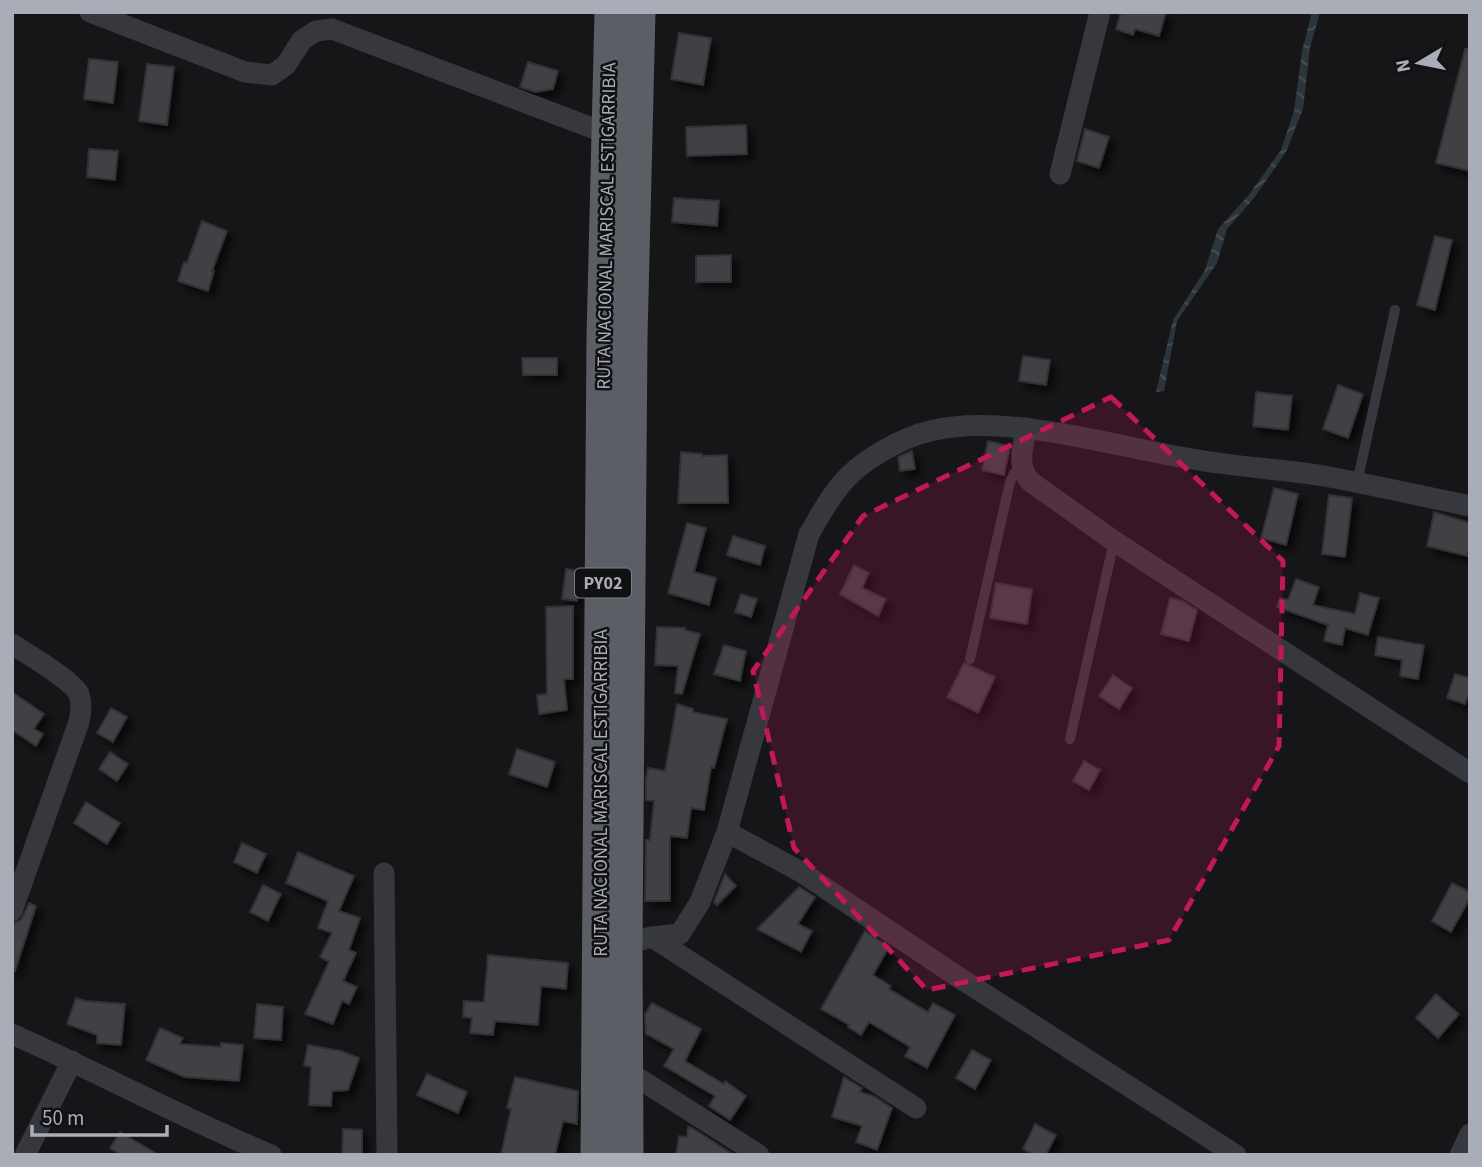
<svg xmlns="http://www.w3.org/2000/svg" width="1482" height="1167" viewBox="0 0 1482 1167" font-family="'Source Sans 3',sans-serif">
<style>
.water{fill:url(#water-waves)}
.building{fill:#404145;stroke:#303034;stroke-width:2;filter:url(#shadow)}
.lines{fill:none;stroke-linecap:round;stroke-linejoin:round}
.service{stroke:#37383d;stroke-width:10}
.minor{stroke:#37383d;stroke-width:21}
.trunk{stroke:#5b5e65;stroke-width:35}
.marked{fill:#c2185b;fill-opacity:0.2;stroke:#c2185b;stroke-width:5;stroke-dasharray:14 9;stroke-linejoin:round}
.labels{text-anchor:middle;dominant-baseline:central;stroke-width:5;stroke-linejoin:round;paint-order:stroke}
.shield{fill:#111113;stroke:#7b7e86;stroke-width:2}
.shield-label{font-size:18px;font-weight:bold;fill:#a8adb8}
.street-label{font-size:19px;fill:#a8adb8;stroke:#111113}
</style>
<defs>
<pattern id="water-waves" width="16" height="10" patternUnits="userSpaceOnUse" patternTransform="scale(1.75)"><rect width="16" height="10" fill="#2c353c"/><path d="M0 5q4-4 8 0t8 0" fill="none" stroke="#485056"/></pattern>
<filter id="shadow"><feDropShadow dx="6" dy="6" stdDeviation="3.5" flood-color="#0009"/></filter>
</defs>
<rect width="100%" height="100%" fill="#161618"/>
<!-- water -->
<polygon class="water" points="1312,12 1320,12 1310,48 1303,109 1286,152 1254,198 1227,229 1217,263 1177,321 1164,391 1156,392 1173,320 1205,270 1218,229 1248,196 1281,150 1294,111 1302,51"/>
<!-- building -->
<g class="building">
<polygon points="1121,12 1166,12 1159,36 1135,29 1133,35 1116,29"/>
<polygon points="679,33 711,38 703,85 671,79"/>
<polygon points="1465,49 1470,49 1470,171 1436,163"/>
<polygon points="89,59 118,62 113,103 84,99"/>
<polygon points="528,62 558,71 553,89 535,92 520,87"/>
<polygon points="147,64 174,67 167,125 139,121"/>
<polygon points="746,125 747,154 687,156 686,127"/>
<polygon points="1085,129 1109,137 1099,168 1077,161"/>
<polygon points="89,149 118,151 115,180 87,177"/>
<polygon points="674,198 719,201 717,226 672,222"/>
<polygon points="202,221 227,231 212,271 214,271 208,291 178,281 184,262 187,263"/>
<polygon points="1435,236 1452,240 1435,310 1417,305"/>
<polygon points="731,255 731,282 696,282 696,256"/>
<polygon points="1023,356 1050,360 1046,385 1019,381"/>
<polygon points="522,358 557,358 557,375 523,375"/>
<polygon points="1338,385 1363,394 1348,438 1323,429"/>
<polygon points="1256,392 1292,396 1288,430 1253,426"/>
<polygon points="988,441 1010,446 1004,475 982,470"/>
<polygon points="912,451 915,469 900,471 898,457"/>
<polygon points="681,452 702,454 702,456 727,455 728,503 678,503"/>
<polygon points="1274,488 1298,494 1286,545 1261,538"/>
<polygon points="1329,495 1352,498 1345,557 1322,554"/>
<polygon points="1434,512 1470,523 1470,546 1467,556 1427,546"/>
<polygon points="687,523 706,528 694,572 716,578 709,605 668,593"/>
<polygon points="733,536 765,546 760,565 727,555"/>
<polygon points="854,565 869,573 862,588 886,599 878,616 840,594"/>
<polygon points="566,569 581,571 577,601 562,599"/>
<polygon points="1296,579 1319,587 1313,605 1355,614 1360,593 1379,598 1368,635 1345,628 1342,645 1324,641 1328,625 1277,607 1280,598 1288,600"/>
<polygon points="996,583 1032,589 1027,624 990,618"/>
<polygon points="741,594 757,599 751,617 735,612"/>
<polygon points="1170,598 1182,601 1197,610 1189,641 1161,634"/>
<polygon points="573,606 573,679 564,679 567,710 539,714 537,695 547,694 546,607"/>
<polygon points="657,627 685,628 685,630 700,634 682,694 675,693 678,666 655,665"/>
<polygon points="1378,637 1424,645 1418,679 1400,676 1402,660 1375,655"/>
<polygon points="724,645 746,651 740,681 714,674"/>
<polygon points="964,663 995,677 978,713 947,697"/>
<polygon points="1455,674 1470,678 1470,690 1465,704 1447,698"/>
<polygon points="1113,675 1132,688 1119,709 1099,696"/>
<polygon points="12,692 44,714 34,729 43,734 36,746 12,730"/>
<polygon points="677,704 693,709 693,712 727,719 714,768 711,767 704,810 691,808 687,838 670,836 670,901 645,901 646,840 650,840 654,801 646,800 646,779 648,768 665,771"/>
<polygon points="111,708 127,717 113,742 97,733"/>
<polygon points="517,749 555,762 547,787 509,774"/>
<polygon points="110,752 128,764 117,781 99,769"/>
<polygon points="1084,761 1100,770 1089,790 1073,781"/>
<polygon points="86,802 120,823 107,844 74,823"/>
<polygon points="242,843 266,854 257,873 234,862"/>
<polygon points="298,852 354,876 339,911 360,918 349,950 356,953 343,981 357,987 349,1004 342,1001 333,1024 305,1014 329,962 320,957 332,933 318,928 328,901 286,883"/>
<polygon points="725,874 736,886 717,905 714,902"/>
<polygon points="1452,883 1470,892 1470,898 1451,932 1432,921"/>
<polygon points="263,885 281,894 268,921 250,912"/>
<polygon points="799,887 815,897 798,924 812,931 801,952 757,929"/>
<polygon points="29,903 36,906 15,971 12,971 12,924 21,920"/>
<polygon points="865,931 889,947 873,975 891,986 889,989 928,1012 933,1003 955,1015 927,1068 905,1056 910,1047 869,1022 861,1035 848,1027 849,1025 821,1009"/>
<polygon points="488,955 568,963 566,989 541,986 538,1025 495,1021 493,1035 470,1033 472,1018 463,1017 464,1001 484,1002"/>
<polygon points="1436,994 1459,1014 1438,1038 1416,1018"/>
<polygon points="76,998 85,1001 125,1004 121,1045 97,1043 97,1035 67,1024"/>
<polygon points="652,1003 701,1029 685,1061 724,1084 725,1081 746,1096 730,1120 709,1106 715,1096 664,1066 674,1049 646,1034 645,1014"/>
<polygon points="257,1004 283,1007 281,1040 254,1038"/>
<polygon points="160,1028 183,1038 180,1044 221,1047 221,1043 243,1045 239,1081 184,1077 146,1060"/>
<polygon points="308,1045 341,1051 359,1058 348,1090 332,1091 331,1106 309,1105 311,1067 304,1065"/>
<polygon points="972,1050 991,1060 975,1089 956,1078"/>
<polygon points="427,1074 467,1092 458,1113 417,1095"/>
<polygon points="515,1077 578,1091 577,1124 563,1121 555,1155 501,1155 511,1109 507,1108"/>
<polygon points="844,1077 862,1088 860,1092 875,1097 892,1108 877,1150 856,1142 862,1126 832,1117"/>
<polygon points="1035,1124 1056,1135 1046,1155 1034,1155 1023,1149"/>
<polygon points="688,1127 692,1128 734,1155 676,1155 679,1136 687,1137"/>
<polygon points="343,1129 362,1130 362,1155 342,1155"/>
<polygon points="120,1132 159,1155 121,1155 110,1148"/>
</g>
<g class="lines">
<!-- service -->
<g class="service">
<polyline points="1357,483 1395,310"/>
<polyline points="970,659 1010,482 1014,473 1022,469"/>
<polyline points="1070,739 1114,541"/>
</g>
<!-- minor -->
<g class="minor">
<polyline points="90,12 245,72 272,75 286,65 302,40 316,31 332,29 608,134"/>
<polyline points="1060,174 1100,12"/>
<path d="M1026,428C1023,448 1016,467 1031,482L1114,541L1470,773"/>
<path d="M12,644C27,654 72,680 79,694C82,703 81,713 79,722L12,911"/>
<polyline points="727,832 801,872 955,975 1236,1155"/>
<polyline points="384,873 387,1155"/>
<polyline points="652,937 916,1108"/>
<path d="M625,944L652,937L680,934L700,902L727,832L809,534C820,516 829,497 844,481C862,460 903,437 930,431C1006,412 1115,447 1192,459C1236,467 1280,469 1324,476C1373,485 1421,496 1470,506"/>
<path d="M12,1034C99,1073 183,1118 271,1155"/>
<polyline points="627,1071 759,1155"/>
<polyline points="25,1155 72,1061"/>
<polyline points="1460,1155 1470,1134"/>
</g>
<!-- trunk -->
<g class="trunk">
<polyline points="598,1155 604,338 612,12"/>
<polyline points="626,1155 625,944 630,337 638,12"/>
</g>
</g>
<!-- marked area -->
<path class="marked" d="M1111,397L1283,561L1279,746L1169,940L927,990L794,848L753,671L863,516Z"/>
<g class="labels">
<!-- shield labels -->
<rect class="shield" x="575" y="568.5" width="56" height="29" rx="5"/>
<g class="shield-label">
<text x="603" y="583">PY02</text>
</g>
<!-- street labels -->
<g class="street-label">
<text transform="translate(607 226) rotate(-89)">RUTA NACIONAL MARISCAL ESTIGARRIBIA</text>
<text transform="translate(601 793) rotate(-90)">RUTA NACIONAL MARISCAL ESTIGARRIBIA</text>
</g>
</g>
<!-- border -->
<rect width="1482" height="1167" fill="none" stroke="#a8adb8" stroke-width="28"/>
<!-- north arrow -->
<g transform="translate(1419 63) rotate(260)" stroke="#111113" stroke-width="5" paint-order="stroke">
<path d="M0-5L12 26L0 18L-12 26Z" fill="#a8adb8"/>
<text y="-10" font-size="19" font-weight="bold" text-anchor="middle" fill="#a8adb8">N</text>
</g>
<!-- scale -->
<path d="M32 1125v10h135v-10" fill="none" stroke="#a8adb8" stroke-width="3.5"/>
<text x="42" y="1125" font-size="21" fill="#a8adb8" stroke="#111113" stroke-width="5" paint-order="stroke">50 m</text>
</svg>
